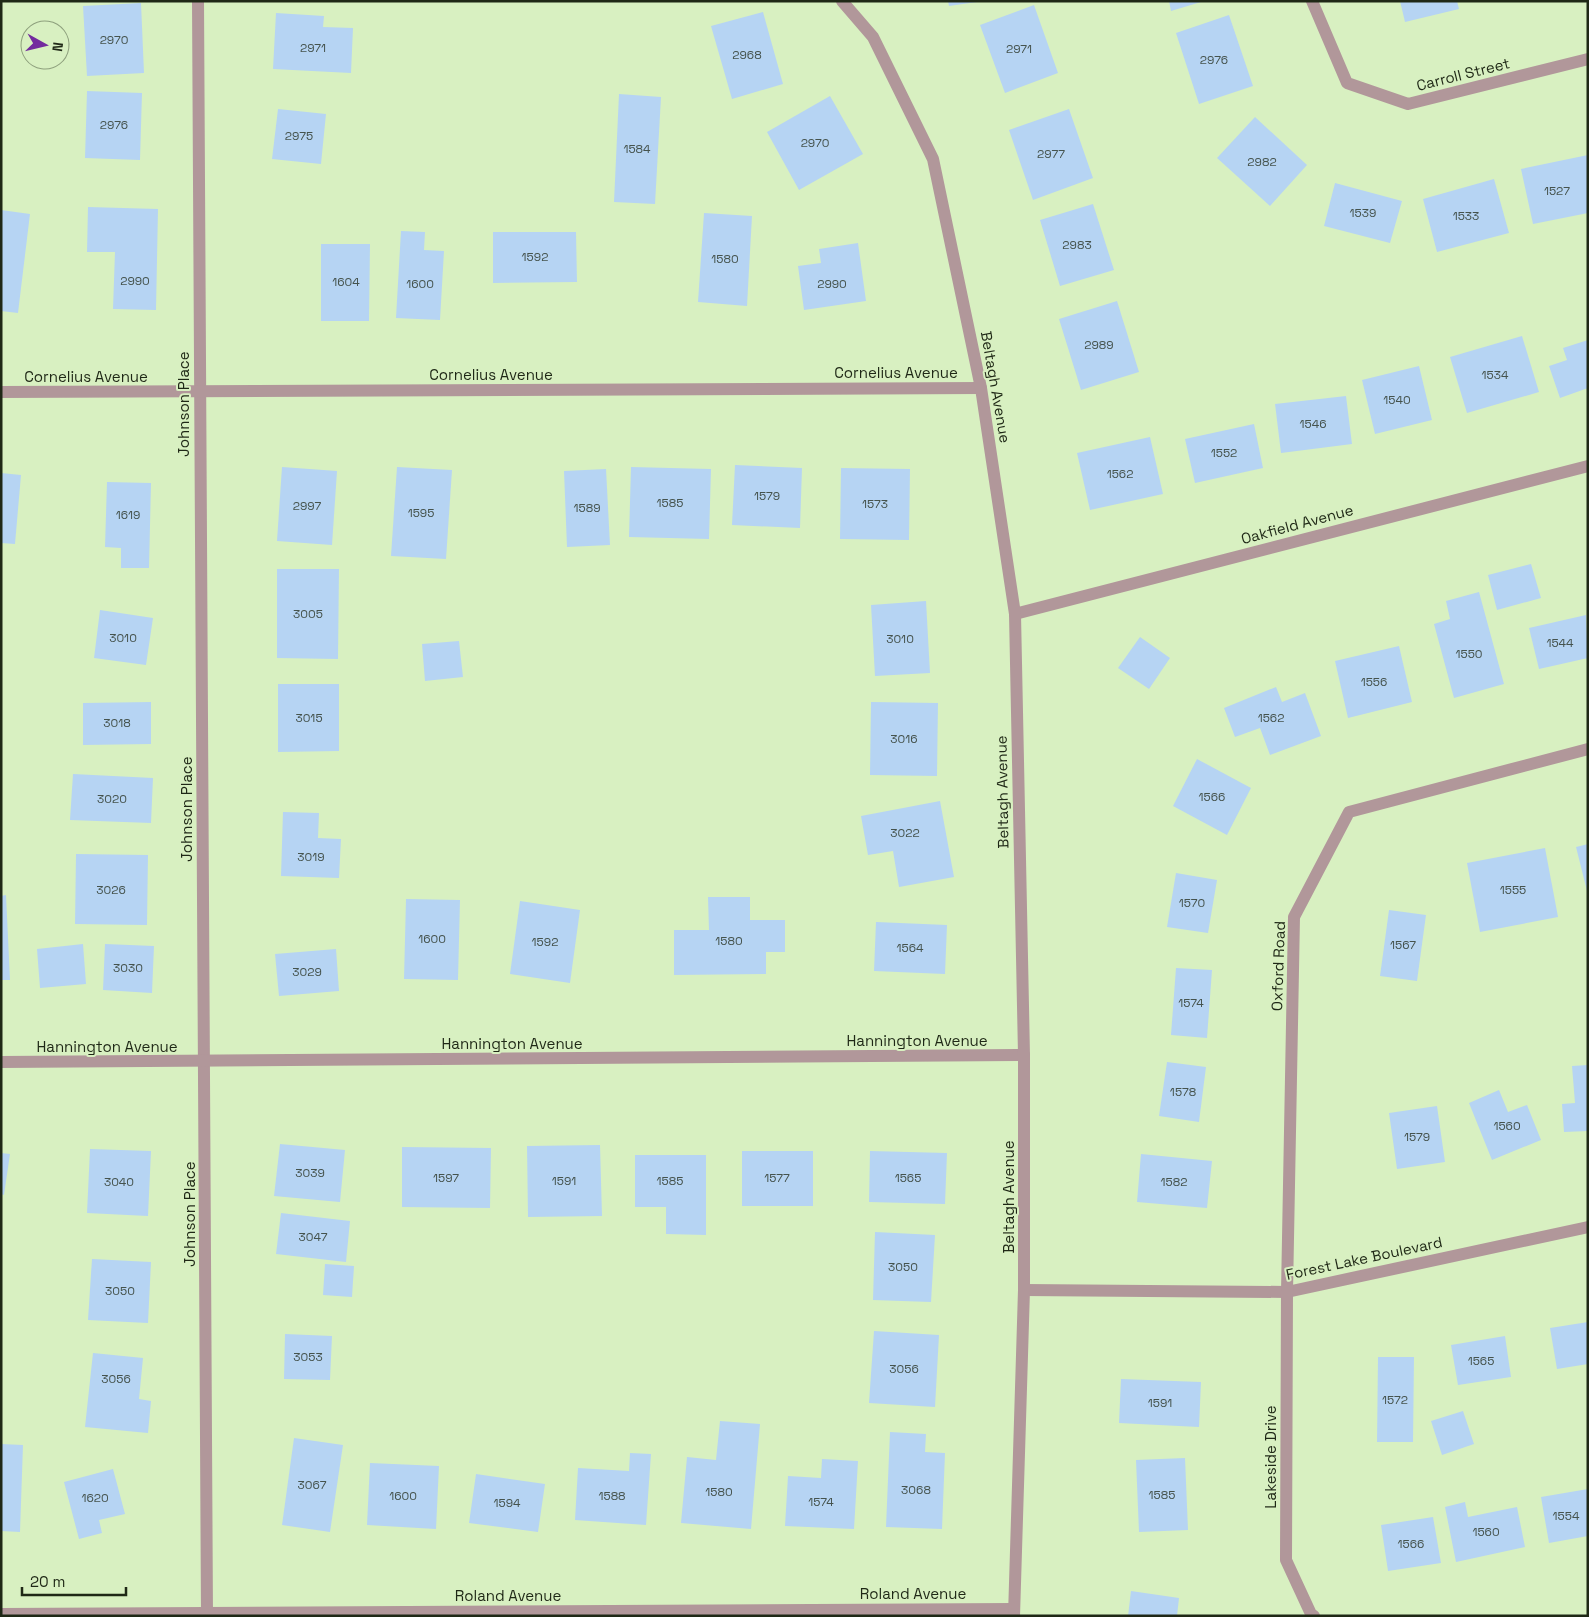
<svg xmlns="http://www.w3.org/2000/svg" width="1589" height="1617" viewBox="0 0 1589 1617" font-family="'Space Grotesk',sans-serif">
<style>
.building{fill:#b6d4f3}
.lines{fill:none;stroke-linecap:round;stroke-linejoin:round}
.minor{stroke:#b1979a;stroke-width:12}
.tertiary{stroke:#b1979a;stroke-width:12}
.labels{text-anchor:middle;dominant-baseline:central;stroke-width:4;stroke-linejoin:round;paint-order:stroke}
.number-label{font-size:12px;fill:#45534d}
.street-label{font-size:15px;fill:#1f2816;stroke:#d8f0c1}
</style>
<rect width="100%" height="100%" fill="#d8f0c1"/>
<!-- building -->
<g class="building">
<polygon points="948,1 976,1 977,2 949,6"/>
<polygon points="1169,1 1201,1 1201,2 1171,11"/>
<polygon points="1400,1 1457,1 1459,9 1405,22"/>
<polygon points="141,3 144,73 87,76 83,6"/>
<polygon points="1034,5 1058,73 1005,93 980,25"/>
<polygon points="763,12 783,84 732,99 711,26"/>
<polygon points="276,13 324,16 323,27 353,28 351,73 273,69"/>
<polygon points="1229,15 1253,86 1199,104 1176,33"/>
<polygon points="87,91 142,93 140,160 85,158"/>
<polygon points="619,94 661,97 655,204 614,202"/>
<polygon points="830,96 863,154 799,190 767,132"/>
<polygon points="278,109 326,114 321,164 272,159"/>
<polygon points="1069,109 1093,178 1033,200 1009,130"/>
<polygon points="1255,117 1307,165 1270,206 1217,158"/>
<polygon points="1588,155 1588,213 1533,224 1521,169"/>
<polygon points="1494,179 1509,233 1437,252 1423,199"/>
<polygon points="1335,183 1402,201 1390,243 1324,226"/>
<polygon points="1093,204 1114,270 1060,286 1040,220"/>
<polygon points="88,207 158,209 156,310 113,309 115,252 87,252"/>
<polygon points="1,210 30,214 18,313 1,311"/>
<polygon points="704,213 752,216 747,306 698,302"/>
<polygon points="401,231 425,232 424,250 444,251 440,320 396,318"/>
<polygon points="493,232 576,232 577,282 493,283"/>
<polygon points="858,243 866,301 804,310 798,266 821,263 819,249"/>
<polygon points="321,244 370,244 369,321 321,321"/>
<polygon points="1117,301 1139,372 1081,390 1059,319"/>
<polygon points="1522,336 1539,392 1467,413 1450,357"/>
<polygon points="1588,340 1588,388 1560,398 1549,366 1567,360 1563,348"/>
<polygon points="1419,366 1432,420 1375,434 1362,380"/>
<polygon points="1346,396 1352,444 1281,453 1275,404"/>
<polygon points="1254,424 1263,468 1195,483 1185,439"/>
<polygon points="1150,437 1163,494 1090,510 1077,453"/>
<polygon points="735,465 802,468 800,528 732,525"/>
<polygon points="282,467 337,471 332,545 277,541"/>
<polygon points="397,467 452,470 446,559 391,556"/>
<polygon points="631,467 711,469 709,539 629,537"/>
<polygon points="841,468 910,469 909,540 840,539"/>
<polygon points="606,469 610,545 567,547 564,471"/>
<polygon points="1,473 21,475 15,544 1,543"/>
<polygon points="107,482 151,483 149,568 121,568 121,548 105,547"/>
<polygon points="1531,564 1541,598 1497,610 1488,575"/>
<polygon points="277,569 339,569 338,659 277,658"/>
<polygon points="1479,592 1504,684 1454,698 1434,624 1450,619 1446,601"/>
<polygon points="926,601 930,673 875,676 871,605"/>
<polygon points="100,610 153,618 146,665 94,658"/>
<polygon points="1586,615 1588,658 1539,669 1529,628"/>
<polygon points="1140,637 1170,658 1149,689 1118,668"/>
<polygon points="459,641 463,677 425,681 422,644"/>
<polygon points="1399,646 1412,702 1348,718 1335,661"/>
<polygon points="278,684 339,684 339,751 278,752"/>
<polygon points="1276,687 1282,702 1305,693 1321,736 1270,755 1260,728 1235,737 1224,708"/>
<polygon points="151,702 151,744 83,745 83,703"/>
<polygon points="871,702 938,703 937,776 870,775"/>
<polygon points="1197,759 1251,788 1227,835 1173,806"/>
<polygon points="73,774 153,778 151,823 70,820"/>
<polygon points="940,801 954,877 899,887 893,851 868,855 861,816"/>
<polygon points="283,812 319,813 318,838 341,839 339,878 281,876"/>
<polygon points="1588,844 1588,891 1587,891 1576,847"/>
<polygon points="1545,848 1558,917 1480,932 1467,863"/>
<polygon points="76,854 148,855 147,925 75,924"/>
<polygon points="1176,873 1217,880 1208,933 1167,927"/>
<polygon points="6,895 10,980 1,980 1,896"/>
<polygon points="708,897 750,897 750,920 785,920 785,952 766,952 766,974 674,975 674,930 709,930"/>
<polygon points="406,899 460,900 458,980 404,979"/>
<polygon points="520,901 580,910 570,983 510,974"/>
<polygon points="1389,910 1426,915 1417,981 1380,976"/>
<polygon points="876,922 947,925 945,974 874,971"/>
<polygon points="83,944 86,984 40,988 37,949"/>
<polygon points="105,944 154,946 152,993 103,990"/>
<polygon points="336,949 339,991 279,996 275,954"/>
<polygon points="1176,968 1212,970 1207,1038 1171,1035"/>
<polygon points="1167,1062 1206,1067 1199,1122 1159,1116"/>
<polygon points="1588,1065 1588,1131 1564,1132 1562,1104 1575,1103 1572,1066"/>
<polygon points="1499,1090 1508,1112 1527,1105 1541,1140 1492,1160 1469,1103"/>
<polygon points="1437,1106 1445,1162 1397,1169 1389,1113"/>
<polygon points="280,1144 345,1150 340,1202 274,1196"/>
<polygon points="600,1145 602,1216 528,1217 527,1146"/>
<polygon points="402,1147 491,1148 490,1208 402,1207"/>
<polygon points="90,1149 151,1151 148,1216 87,1213"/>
<rect x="742" y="1151" width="71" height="55"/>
<polygon points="870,1151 947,1153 945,1204 869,1202"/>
<polygon points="1,1153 10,1154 4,1195 1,1194"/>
<polygon points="1141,1154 1212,1161 1207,1208 1137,1202"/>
<polygon points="635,1155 706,1155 706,1235 666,1234 666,1207 635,1207"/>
<polygon points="281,1213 350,1221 346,1262 276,1254"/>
<polygon points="875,1232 935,1235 931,1302 873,1300"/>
<polygon points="92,1259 151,1262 148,1323 88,1320"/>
<polygon points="325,1264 354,1266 352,1297 323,1295"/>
<polygon points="1588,1322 1588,1364 1557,1369 1550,1328"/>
<polygon points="874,1331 939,1335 935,1407 869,1403"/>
<polygon points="285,1334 332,1336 330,1380 284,1379"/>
<polygon points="1505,1336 1511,1377 1458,1385 1451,1345"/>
<polygon points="93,1353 143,1358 139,1399 151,1401 148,1433 85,1427"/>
<polygon points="1378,1357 1414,1357 1413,1442 1377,1442"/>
<polygon points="1121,1379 1201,1382 1199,1427 1119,1423"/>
<polygon points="1463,1411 1474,1444 1442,1455 1431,1421"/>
<polygon points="720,1421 760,1424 751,1529 681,1523 687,1457 716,1460"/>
<polygon points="890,1432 926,1434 925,1452 945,1453 942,1529 886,1527"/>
<polygon points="294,1438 343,1445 330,1532 282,1525"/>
<polygon points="1,1444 23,1445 20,1532 1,1531"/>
<polygon points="630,1453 651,1454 646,1525 575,1520 578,1468 629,1471"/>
<polygon points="1185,1458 1188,1530 1139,1532 1136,1460"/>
<polygon points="822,1459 858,1461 854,1529 785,1526 788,1476 821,1478"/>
<polygon points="370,1463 439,1466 436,1529 367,1525"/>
<polygon points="113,1469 125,1514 99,1520 102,1533 79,1539 64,1482"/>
<polygon points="476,1474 545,1484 538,1532 469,1523"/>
<polygon points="1588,1489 1588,1536 1549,1543 1541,1497"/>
<polygon points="1465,1502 1468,1517 1517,1507 1525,1547 1456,1562 1445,1507"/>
<polygon points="1433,1517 1441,1563 1388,1571 1381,1525"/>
<polygon points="1131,1591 1179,1598 1177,1616 1128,1616"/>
</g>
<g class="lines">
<!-- minor -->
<g class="minor">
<polyline points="198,1 207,1616"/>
<polyline points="1312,1 1347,83 1408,104 1588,59"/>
<polyline points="1,392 981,388"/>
<polyline points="1015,614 1588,466"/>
<polyline points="1,1062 1024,1055"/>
<polyline points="1024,1290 1287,1292 1588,1227"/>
<polyline points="1,1614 1014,1609"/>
<polyline points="1314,1616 1311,1614 1286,1560 1287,1292 1294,917 1349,812 1588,749"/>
</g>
<!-- tertiary -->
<polyline class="tertiary" points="842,1 873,37 933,159 981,388 1015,614 1024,1055 1024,1290 1014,1616"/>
</g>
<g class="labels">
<!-- number labels -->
<g class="number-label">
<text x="114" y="40">2970</text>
<text x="313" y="48">2971</text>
<text x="1019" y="49">2971</text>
<text x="747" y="55">2968</text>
<text x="1214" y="60">2976</text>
<text x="114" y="125">2976</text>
<text x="299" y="136">2975</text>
<text x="815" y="143">2970</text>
<text x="637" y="149">1584</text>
<text x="1051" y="154">2977</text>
<text x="1262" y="162">2982</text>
<text x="1557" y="191">1527</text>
<text x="1363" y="213">1539</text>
<text x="1466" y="216">1533</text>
<text x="1077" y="245">2983</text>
<text x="535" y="257">1592</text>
<text x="725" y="259">1580</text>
<text x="135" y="281">2990</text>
<text x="346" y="282">1604</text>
<text x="420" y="284">1600</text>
<text x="832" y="284">2990</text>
<text x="1099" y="345">2989</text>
<text x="1495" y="375">1534</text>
<text x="1397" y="400">1540</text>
<text x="1313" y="424">1546</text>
<text x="1224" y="453">1552</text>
<text x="1120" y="474">1562</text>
<text x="767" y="496">1579</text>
<text x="670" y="503">1585</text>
<text x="875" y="504">1573</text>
<text x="307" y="506">2997</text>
<text x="587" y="508">1589</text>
<text x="421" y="513">1595</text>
<text x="128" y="515">1619</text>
<text x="308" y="614">3005</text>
<text x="123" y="638">3010</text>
<text x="900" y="639">3010</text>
<text x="1560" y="643">1544</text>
<text x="1469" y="654">1550</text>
<text x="1374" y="682">1556</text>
<text x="309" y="718">3015</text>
<text x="1271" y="718">1562</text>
<text x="117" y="723">3018</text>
<text x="904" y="739">3016</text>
<text x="1212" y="797">1566</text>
<text x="112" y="799">3020</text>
<text x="905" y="833">3022</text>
<text x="311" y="857">3019</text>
<text x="111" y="890">3026</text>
<text x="1513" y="890">1555</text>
<text x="1192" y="903">1570</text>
<text x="432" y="939">1600</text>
<text x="729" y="941">1580</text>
<text x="545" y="942">1592</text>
<text x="1403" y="945">1567</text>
<text x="910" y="948">1564</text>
<text x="128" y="968">3030</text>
<text x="307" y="972">3029</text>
<text x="1191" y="1003">1574</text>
<text x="1183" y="1092">1578</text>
<text x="1507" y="1126">1560</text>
<text x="1417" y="1137">1579</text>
<text x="310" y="1173">3039</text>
<text x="446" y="1178">1597</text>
<text x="777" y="1178">1577</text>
<text x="908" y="1178">1565</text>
<text x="564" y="1181">1591</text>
<text x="670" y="1181">1585</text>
<text x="119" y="1182">3040</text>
<text x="1174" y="1182">1582</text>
<text x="313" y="1237">3047</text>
<text x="903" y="1267">3050</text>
<text x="120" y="1291">3050</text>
<text x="308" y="1357">3053</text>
<text x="1481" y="1361">1565</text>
<text x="904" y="1369">3056</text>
<text x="116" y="1379">3056</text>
<text x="1395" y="1400">1572</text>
<text x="1160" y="1403">1591</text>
<text x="312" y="1485">3067</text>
<text x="916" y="1490">3068</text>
<text x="719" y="1492">1580</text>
<text x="1162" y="1495">1585</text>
<text x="403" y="1496">1600</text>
<text x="612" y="1496">1588</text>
<text x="95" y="1498">1620</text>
<text x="821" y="1502">1574</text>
<text x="507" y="1503">1594</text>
<text x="1566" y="1516">1554</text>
<text x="1486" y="1532">1560</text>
<text x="1411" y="1544">1566</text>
</g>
<!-- street labels -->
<g class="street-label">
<text transform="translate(1463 74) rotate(-14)">Carroll Street</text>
<text x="896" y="372">Cornelius Avenue</text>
<text x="491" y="374">Cornelius Avenue</text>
<text x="86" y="376">Cornelius Avenue</text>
<text transform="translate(996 387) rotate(80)">Beltagh Avenue</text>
<text transform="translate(183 404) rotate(-90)">Johnson Place</text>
<text transform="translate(1297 524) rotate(-15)">Oakfield Avenue</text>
<text transform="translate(1002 792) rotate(-91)">Beltagh Avenue</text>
<text transform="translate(186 809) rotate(-90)">Johnson Place</text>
<text transform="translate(1278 966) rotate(-88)">Oxford Road</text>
<text x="917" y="1040">Hannington Avenue</text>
<text x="512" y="1043">Hannington Avenue</text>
<text x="107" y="1046">Hannington Avenue</text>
<text transform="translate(1008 1197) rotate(-90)">Beltagh Avenue</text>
<text transform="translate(189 1214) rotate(-90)">Johnson Place</text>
<text transform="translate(1364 1258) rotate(-12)">Forest Lake Boulevard</text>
<text transform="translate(1270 1457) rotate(-90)">Lakeside Drive</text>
<text x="913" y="1593">Roland Avenue</text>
<text x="508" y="1595">Roland Avenue</text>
</g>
</g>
<!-- border -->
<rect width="1589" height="1617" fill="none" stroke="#1f2816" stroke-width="5"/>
<!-- north arrow -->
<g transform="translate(45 45) rotate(98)"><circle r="24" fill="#d8f0c1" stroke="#8ea07d"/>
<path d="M0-4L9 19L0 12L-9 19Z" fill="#732b9e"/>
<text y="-8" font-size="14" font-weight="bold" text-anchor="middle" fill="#1f2816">N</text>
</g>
<!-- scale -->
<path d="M22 1587v8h104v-8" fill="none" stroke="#1f2816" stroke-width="2.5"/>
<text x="30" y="1587" font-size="15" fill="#1f2816" stroke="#d8f0c1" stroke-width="4" paint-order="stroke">20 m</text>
</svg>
